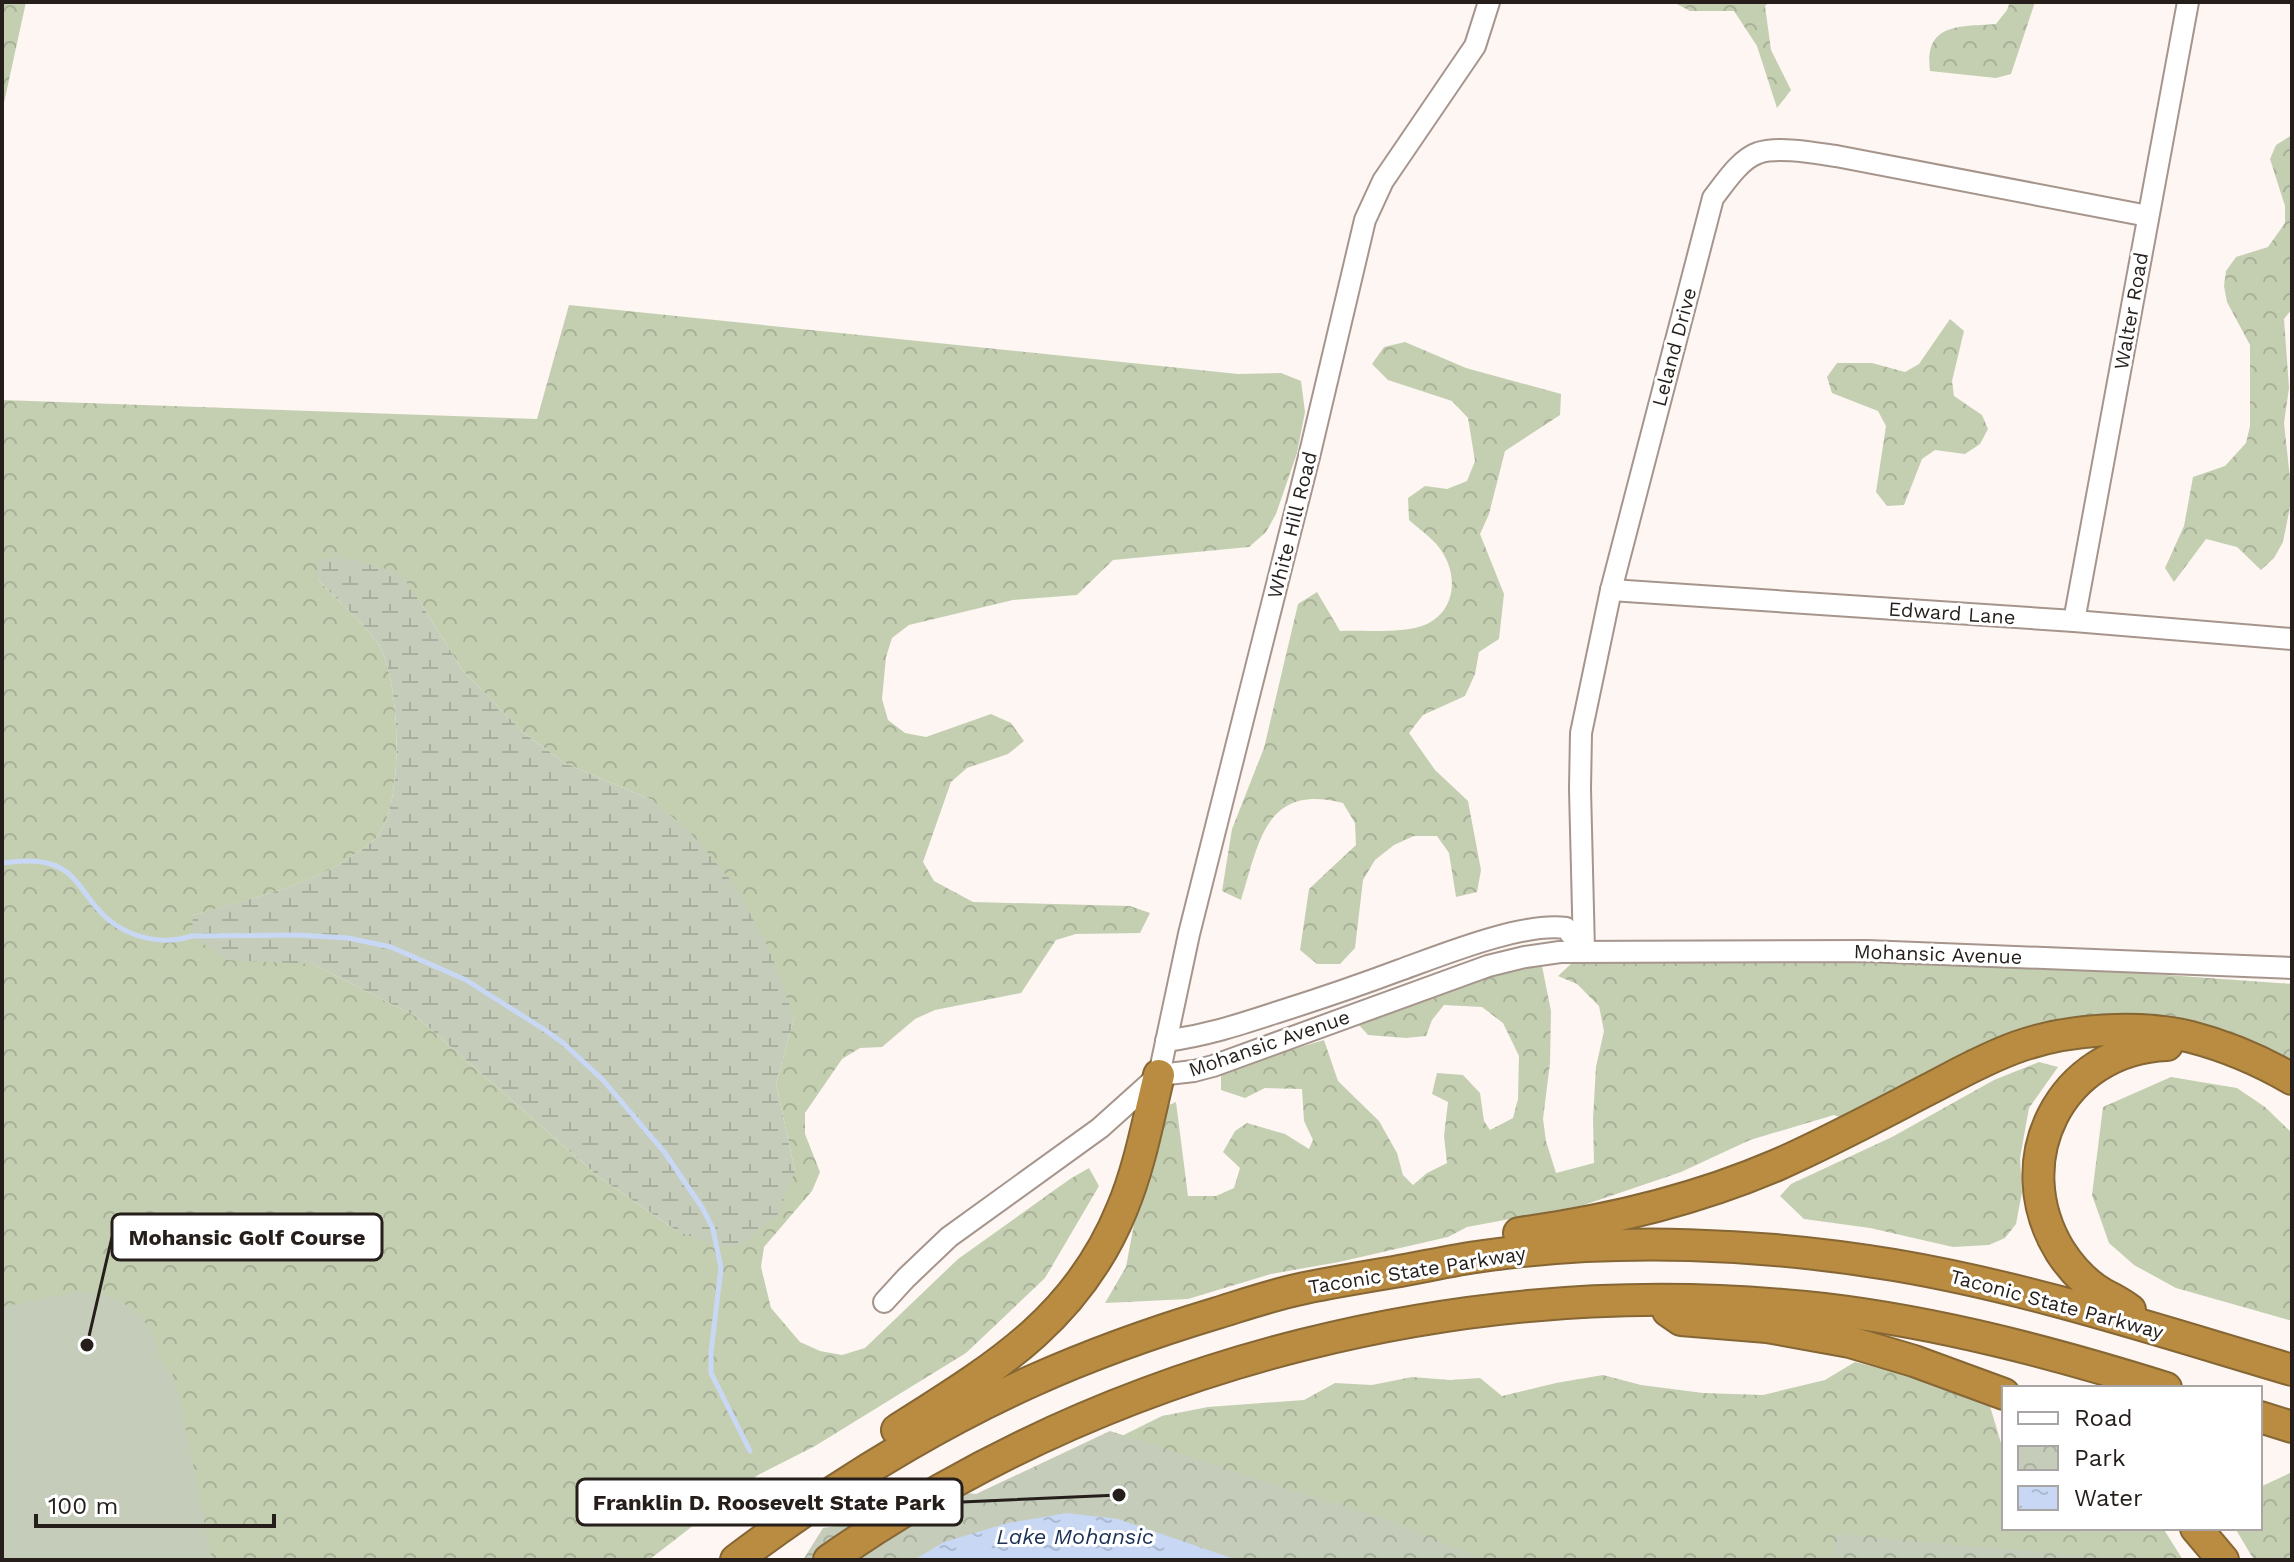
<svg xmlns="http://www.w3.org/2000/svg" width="2294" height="1562" viewBox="0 0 2294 1562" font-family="'Work Sans',sans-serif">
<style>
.green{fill:#c5ccb9}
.forest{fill:url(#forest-crowns);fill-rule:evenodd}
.wetland{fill:url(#wetland-marsh)}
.park{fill:url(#park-crowns)}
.water{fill:url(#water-ripples)}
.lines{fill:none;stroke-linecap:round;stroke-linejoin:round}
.stream{stroke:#c8d8f4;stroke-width:5}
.minor-casing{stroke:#a6958c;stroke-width:24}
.highway-casing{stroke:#856634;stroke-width:34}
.minor{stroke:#fff;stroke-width:20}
.highway{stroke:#b98c41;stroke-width:30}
.labels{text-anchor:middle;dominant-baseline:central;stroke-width:6;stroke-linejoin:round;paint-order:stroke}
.street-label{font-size:20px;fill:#251e1b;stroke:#fff}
.water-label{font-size:22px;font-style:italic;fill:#1b3156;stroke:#fff}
.leader{fill:none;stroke:#251e1b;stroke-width:3}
.callout-dot{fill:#251e1b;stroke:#fff;stroke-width:3}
.callout{fill:#fff;stroke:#251e1b;stroke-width:3}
.callout-label{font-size:22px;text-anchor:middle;font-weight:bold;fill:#251e1b}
</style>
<defs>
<pattern id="forest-crowns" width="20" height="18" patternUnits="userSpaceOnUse" patternTransform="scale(2)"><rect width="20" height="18" fill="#c4cfb1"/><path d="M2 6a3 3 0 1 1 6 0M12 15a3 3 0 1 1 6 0" fill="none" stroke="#a8b198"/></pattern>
<pattern id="wetland-marsh" width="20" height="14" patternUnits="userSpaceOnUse" patternTransform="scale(2)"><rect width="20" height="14" fill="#c5ccb9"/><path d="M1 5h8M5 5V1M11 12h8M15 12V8" fill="none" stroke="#a9af9e"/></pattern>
<pattern id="park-crowns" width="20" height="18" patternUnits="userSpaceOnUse" patternTransform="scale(2)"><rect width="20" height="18" fill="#c5ccb9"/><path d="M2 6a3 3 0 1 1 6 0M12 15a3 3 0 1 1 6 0" fill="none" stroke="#a9af9e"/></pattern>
<pattern id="water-ripples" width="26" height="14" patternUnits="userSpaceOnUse" patternTransform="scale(2)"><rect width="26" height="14" fill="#c8d8f4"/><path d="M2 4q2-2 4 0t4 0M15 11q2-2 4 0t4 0" fill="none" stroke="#acb9d1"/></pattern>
</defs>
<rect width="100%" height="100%" fill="#fdf6f2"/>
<!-- green -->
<polygon class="green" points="2,1202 136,1292 206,1397 239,1560 2,1560"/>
<!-- forest -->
<g class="forest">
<polygon points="2,2 26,2 2,112"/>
<polygon points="1673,2 1769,2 1765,6 1771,50 1791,90 1777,108 1757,46 1734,11 1690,11"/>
<path d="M2010,2H2035L2011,74L1996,78L1930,71C1924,22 1960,27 1996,24L2007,10Z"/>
<polygon points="2292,135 2292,309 2284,319 2289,388 2284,423 2292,497 2283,542 2274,558 2261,570 2237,547 2206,539 2174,582 2165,568 2184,526 2193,477 2225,466 2246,443 2250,426 2250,345 2227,302 2224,286 2226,271 2236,257 2268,247 2285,223 2285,206 2270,159 2276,145"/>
<path d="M569,305L1238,374L1281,373L1301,381L1305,412L1297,453L1276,514L1266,532L1249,547L1113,560L1077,595L1013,600L909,625L892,638L886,657L882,699L888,720L905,733L926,737L991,714L1011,723L1024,741L1008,754L967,768L951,782L923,862L934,881L973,902L1130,906L1150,913L1140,933L1076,934L1056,940L1021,993L935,1010L915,1019L882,1047L860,1048L842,1059L805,1113V1134L820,1172L812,1191L764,1247L761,1267L771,1308L800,1342L820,1351L842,1355L865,1348L958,1259L1070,1179L1089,1168L1099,1186L1045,1278L966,1353L815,1446L758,1475L649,1560H212L179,1395L172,1373L158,1356L153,1334L141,1317L123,1303L104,1295L82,1291L2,1307V400L537,419ZM318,580L417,597L463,671L525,734L565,763L652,800L794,1018L776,1084L795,1171L677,1231L599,1177L417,1017L313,964L193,915C249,899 311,887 358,852C364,847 372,843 377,837C405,804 401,676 377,642C363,622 335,598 318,580Z"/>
<polygon points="1950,319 1964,331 1952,381 1954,396 1982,415 1988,429 1980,444 1965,454 1935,450 1922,459 1904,505 1887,506 1876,492 1886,426 1878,411 1832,393 1827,377 1837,363 1872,363 1905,372 1919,364"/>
<path d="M1405,342L1466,368L1561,394L1560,415L1505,451L1489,514L1480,534L1504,594L1499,639L1479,652L1475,674L1465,696L1423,715L1409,733L1435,770L1468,801L1481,870L1477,892L1456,897L1449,853L1437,836H1414L1394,845L1375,860L1363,880L1355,948L1340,964H1317L1300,950L1309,889L1356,845L1355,823L1343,803C1265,783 1259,843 1241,900L1222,891L1232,829L1264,748L1298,604L1317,592L1340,631C1365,630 1405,634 1427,624C1454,611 1458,579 1444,555C1437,541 1420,530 1409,520L1408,498L1425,486L1447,489L1467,481L1475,461L1468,418L1452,401L1388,380L1372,364L1384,347Z"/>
<polygon points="1721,954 2042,966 2292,984 2292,1065 2107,1023 1852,1122 1834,1115 1750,1140 1681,1172 1584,1205 1467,1227 1448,1237 1339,1262 1271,1274 1188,1299 1105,1303 1126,1267 1155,1111 1176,1102 1188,1196 1216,1196 1234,1188 1240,1168 1223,1152 1235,1131 1247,1123 1285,1134 1309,1149 1313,1140 1304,1121 1302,1089 1265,1088 1245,1098 1221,1090 1221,1071 1324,1040 1338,1081 1379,1121 1397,1153 1403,1175 1413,1185 1427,1173 1447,1163 1444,1136 1448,1102 1432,1094 1437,1073 1463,1075 1480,1093 1484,1121 1490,1130 1513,1118 1518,1099 1519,1056 1503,1023 1482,1007 1444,1005 1432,1020 1426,1036 1406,1038 1368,1035 1358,1024 1503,967 1542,966 1551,1011 1550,1063 1543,1119 1546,1141 1556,1173 1594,1163 1593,1119 1596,1067 1604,1031 1599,1006 1577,984 1558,976 1573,962"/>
<polygon points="2039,1062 2058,1067 2029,1108 2020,1158 2022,1192 2016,1224 2005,1238 1989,1245 1953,1247 1870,1228 1804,1219 1780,1196 1791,1184 1892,1137 1994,1080"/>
<polygon points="2171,1077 2237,1088 2265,1107 2292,1133 2292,1321 2176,1288 2134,1265 2109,1243 2092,1195 2103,1107"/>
<polygon points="1855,1362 1987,1396 2004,1453 2004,1528 2163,1528 2183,1560 872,1560 1162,1416 1208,1407 1304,1400 1335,1383 1372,1385 1412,1377 1450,1380 1480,1378 1502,1396 1556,1383 1603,1375 1641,1385 1703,1393 1763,1395 1825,1380"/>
<polygon points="2292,1472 2292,1560 2254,1560 2235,1528 2260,1528 2260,1487"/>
</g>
<!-- wetland -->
<path class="wetland" d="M339,556L400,573L417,597L463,671L525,734L565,763L652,800L688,830L734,884L771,953L794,1018L776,1084L795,1171L778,1214L741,1246L718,1247L677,1231L599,1177L417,1017L313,964L226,960L192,936L193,915C249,899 310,887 358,852C364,847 372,843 377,837C405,804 401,676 377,642C363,622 335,598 318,580V560Z"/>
<!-- park -->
<g class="park">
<polygon points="1110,1431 1396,1523 1486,1560 803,1560 823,1528 906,1515 946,1491 976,1494"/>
<polygon points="1835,1534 2132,1560 1834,1560"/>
</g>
<!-- water -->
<polygon class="water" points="1067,1513 1118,1519 1237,1560 914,1560 944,1542 1008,1523"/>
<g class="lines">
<!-- stream -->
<path class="stream" d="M2,863C25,860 49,858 68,873C79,882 87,897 96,907C119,935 157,947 192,936L297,935L348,938L391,947L466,980L545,1030L563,1043L603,1080L665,1153L703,1209L713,1229L721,1268L711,1352V1373L750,1451"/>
<defs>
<g id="minor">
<polyline points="1611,590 2074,621 2292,639"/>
<polyline points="2074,621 2188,2"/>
<path d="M1584,951L1580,789L1581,733L1611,590L1713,198C1724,184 1740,159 1758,153C1777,146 1815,153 1836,156L2148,216"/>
<path d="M1166,1041C1208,1035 1238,1025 1278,1012C1319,999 1360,985 1400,970C1442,955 1522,922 1566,928L1584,951"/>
<polyline points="1159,1075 1189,934 1309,457 1365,220 1383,181 1475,46 1489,2"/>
<polyline points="884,1302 906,1278 949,1237 1100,1128 1159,1075 1194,1071 1213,1066 1488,966 1525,957 1560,952 1867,951 2292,968"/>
</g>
<g id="highway">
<path d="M1519,1233C1608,1221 1693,1201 1777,1165C1829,1142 1879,1115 1929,1089C1958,1074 1986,1058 2017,1047C2067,1029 2139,1024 2191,1037C2226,1046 2261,1061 2292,1079"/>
<path d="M2130,1310C2121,1303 2113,1299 2103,1294C2086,1284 2071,1268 2060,1251C2005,1161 2060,1049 2167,1045"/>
<polyline points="1668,1311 1681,1320 1767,1327 1850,1342 1914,1361 2004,1394"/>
<polyline points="2260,1417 2292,1427"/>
<path d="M897,1430C993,1369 1077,1320 1122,1209C1140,1166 1148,1120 1159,1075"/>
<polyline points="2196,1528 2223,1560"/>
<path d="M736,1560C829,1490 926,1429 1032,1381C1092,1354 1154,1332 1217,1313C1246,1304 1275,1294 1305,1288C1334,1282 1364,1277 1394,1272C1423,1267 1453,1260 1483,1256C1616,1237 1762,1243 1894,1265C2030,1288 2160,1331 2292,1370"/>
<path d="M829,1560C1117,1359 1476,1270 1824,1309C1941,1323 2054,1353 2166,1388"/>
</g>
</defs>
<!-- minor casing -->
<use href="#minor" class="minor-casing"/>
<!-- highway casing -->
<use href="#highway" class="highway-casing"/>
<!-- minor -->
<use href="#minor" class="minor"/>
<!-- highway -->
<use href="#highway" class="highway"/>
</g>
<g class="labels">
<!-- street labels -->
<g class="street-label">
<text transform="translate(2131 311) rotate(-80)">Walter Road</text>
<text transform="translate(1674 347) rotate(-75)">Leland Drive</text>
<text transform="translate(1292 525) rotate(-76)">White Hill Road</text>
<text transform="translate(1952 613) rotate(4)">Edward Lane</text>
<text transform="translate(1938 954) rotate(2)">Mohansic Avenue</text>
<text transform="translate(1269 1043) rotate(-19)">Mohansic Avenue</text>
<text transform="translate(1417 1270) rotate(-9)">Taconic State Parkway</text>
<text transform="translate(2057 1304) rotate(15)">Taconic State Parkway</text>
</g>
<!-- water labels -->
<g class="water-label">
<text x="1075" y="1536">Lake Mohansic</text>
</g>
</g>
<!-- callouts -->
<path class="leader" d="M87 1345L112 1237M1119 1495L962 1502"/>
<g class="callout-dot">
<circle cx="87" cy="1345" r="8"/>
<circle cx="1119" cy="1495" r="8"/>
</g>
<g class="callout">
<rect x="112" y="1214" width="270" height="46" rx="8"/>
<rect x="577" y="1479" width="385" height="46" rx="8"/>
</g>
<g class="callout-label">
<text x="247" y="1245">Mohansic Golf Course</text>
<text x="769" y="1510">Franklin D. Roosevelt State Park</text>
</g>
<!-- border -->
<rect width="2294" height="1562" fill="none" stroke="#251e1b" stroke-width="8"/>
<!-- legend -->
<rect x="2002" y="1386" width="260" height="144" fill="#ffffff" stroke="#a8a5a4" stroke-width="2"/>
<rect x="2018" y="1412" width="40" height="12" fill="#ffffff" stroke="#a8a5a4" stroke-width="2"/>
<text x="2074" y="1426" font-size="24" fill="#251e1b">Road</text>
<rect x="2018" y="1446" width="40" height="24" fill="url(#park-crowns)" stroke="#a8a5a4" stroke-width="2"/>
<text x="2074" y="1466" font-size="24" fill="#251e1b">Park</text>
<rect x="2018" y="1486" width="40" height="24" fill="url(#water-ripples)" stroke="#a8a5a4" stroke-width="2"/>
<text x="2074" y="1506" font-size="24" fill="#251e1b">Water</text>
<!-- scale -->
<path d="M36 1514v12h238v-12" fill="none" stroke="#251e1b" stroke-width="4"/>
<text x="48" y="1514" font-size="24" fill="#251e1b" stroke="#ffffff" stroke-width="6" paint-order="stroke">100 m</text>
</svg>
